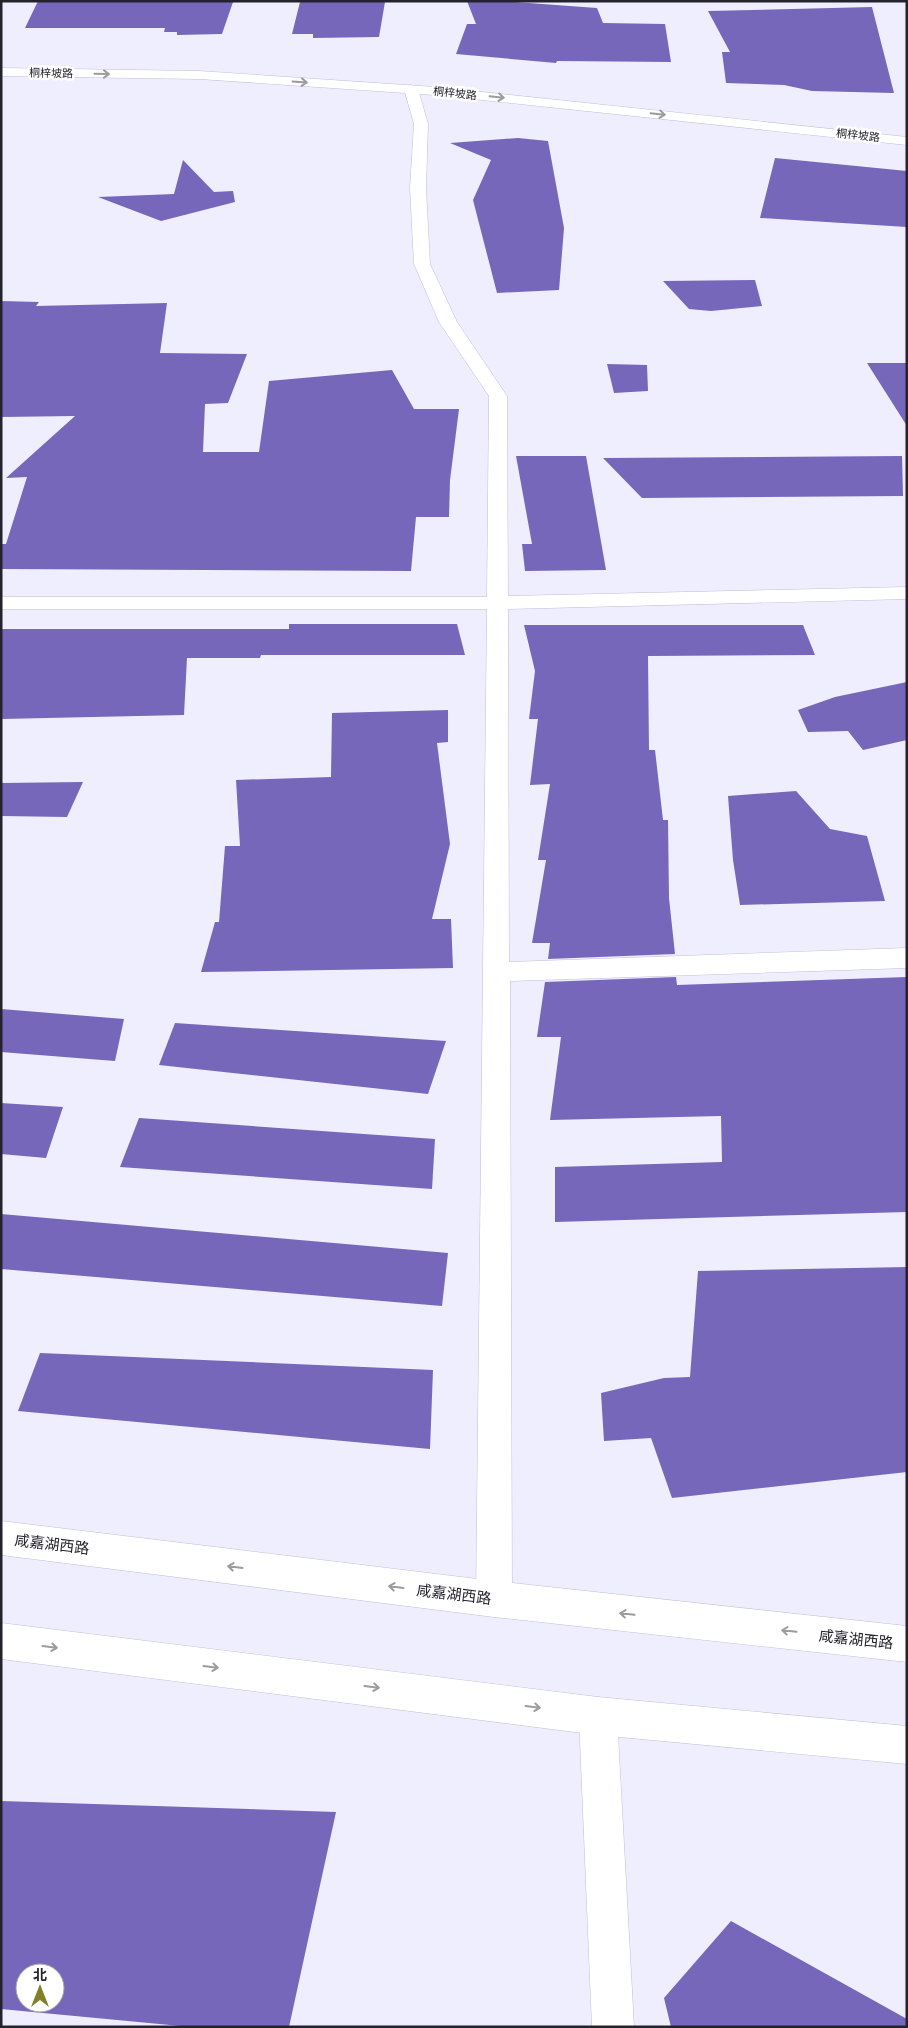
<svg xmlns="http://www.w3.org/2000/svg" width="908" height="2028" viewBox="0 0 908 2028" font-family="Lora,'Noto Sans SC',serif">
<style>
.building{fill:#7667ba;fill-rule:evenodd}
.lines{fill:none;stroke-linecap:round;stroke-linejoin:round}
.minor-casing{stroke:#bfbdd7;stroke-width:1}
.major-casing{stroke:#bfbdd7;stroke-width:1}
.minor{fill:#fff;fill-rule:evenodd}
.major{fill:#fff;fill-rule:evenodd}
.oneway{stroke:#9c9ca0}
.labels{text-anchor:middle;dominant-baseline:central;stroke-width:5;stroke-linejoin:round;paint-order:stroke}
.far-street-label{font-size:11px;fill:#24232d;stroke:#fff}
.near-street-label{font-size:15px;fill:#24232d;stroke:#fff}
</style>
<rect width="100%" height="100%" fill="#efeefe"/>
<!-- building -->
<g class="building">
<polygon points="38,1 135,1 233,2 222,34 177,35 177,32 164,32 165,28 25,28"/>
<polygon points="467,1 500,1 597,8 603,23 665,24 671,62 557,61 556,63 456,54 467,24 476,24"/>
<polygon points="300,2 385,2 379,37 313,38 313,34 292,34"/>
<polygon points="872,7 894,93 812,91 784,85 726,83 722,52 730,52 708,11"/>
<polygon points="518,138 548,141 564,228 559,290 497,293 473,200 491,160 450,143"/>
<polygon points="775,158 907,171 907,227 760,218"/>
<polygon points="183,160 214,192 233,191 235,202 161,221 98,197 174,194"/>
<polygon points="755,280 762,306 711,311 689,309 663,281"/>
<polygon points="1,301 39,302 36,306 167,303 160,353 247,354 228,403 205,404 203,452 259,452 269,381 392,370 414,409 459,409 450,480 449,517 416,517 411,571 1,569 1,544 6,544 27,477 6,478 75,416 1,417"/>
<polygon points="867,363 907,363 907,426"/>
<polygon points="607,364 647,365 648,391 614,393"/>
<polygon points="516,456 586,456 606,570 525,571 522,544 532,544"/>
<polygon points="902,456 903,496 642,498 603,458"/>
<polygon points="289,624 457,624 465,655 261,655 260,658 187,658 184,715 1,719 1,629 289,629"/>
<polygon points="524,625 803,625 815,655 648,656 649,750 655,750 663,820 668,820 669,898 675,954 548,959 550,943 532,943 546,860 538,860 550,784 530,785 538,719 529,719 535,671"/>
<polygon points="907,682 907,740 863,750 848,731 808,732 798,710 835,697"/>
<polygon points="448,710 448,742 437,743 450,844 432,919 451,919 453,968 201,972 215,922 219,922 225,846 240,846 236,780 331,777 332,713"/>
<polygon points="83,782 67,817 1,816 1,783"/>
<polygon points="796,791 830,829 867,836 885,901 740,905 733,860 728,796"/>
<polygon points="676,977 677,985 907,977 907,1212 555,1222 555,1167 722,1162 721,1116 550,1120 561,1037 537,1037 545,982"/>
<polygon points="1,1009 124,1019 115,1061 1,1052"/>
<polygon points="175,1023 446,1041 428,1094 159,1065"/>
<polygon points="1,1103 63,1107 46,1158 1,1154"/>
<polygon points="139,1118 435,1139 432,1189 120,1167"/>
<polygon points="1,1214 448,1253 442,1306 1,1269"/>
<polygon points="907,1267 907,1472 672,1498 651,1438 604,1441 601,1393 664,1378 690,1377 698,1271"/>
<polygon points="40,1353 433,1370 430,1449 18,1411"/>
<path d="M1,1801L336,1812L289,2027H191L1,2009ZM25,1973H55V2003H25Z"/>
<polygon points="731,1921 907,2019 907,2027 671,2027 664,1998"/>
</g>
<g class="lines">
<defs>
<g id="minor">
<polygon points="411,85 418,89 428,124 426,188 430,264 457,322 507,396 508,596 907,587 907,599 508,609 509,962 907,948 907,968 510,981 512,1599 507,1611 494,1617 481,1611 476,1599 487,609 1,609 1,597 487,597 489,396 439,322 414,264 410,188 414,124 404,89"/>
<polygon points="598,1697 611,1703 617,1716 634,2027 592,2027 579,1716 585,1703"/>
</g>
<g id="major">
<polygon points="1,68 199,71 435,87 907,137 907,145 435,95 199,79 1,76"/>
<polygon points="1,1521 494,1581 907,1626 907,1662 494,1617 1,1555"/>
<polygon points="1,1623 598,1697 907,1726 907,1764 598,1735 1,1659"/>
</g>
</defs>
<!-- minor casing -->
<use href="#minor" class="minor-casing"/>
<!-- major casing -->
<use href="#major" class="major-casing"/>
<!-- minor -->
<use href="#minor" class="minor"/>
<!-- major -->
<use href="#major" class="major"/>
</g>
<!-- one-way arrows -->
<defs><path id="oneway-shaft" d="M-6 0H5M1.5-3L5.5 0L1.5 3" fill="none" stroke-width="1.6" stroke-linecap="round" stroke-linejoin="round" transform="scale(1.25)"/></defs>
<g class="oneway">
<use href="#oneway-shaft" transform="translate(102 74) rotate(1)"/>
<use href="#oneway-shaft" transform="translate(300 82) rotate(4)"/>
<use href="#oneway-shaft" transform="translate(497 97) rotate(6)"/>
<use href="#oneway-shaft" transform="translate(658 114) rotate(6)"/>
<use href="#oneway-shaft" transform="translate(235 1567) rotate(-173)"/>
<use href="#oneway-shaft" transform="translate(396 1587) rotate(-173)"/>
<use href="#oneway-shaft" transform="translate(627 1614) rotate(-174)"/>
<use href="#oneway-shaft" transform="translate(789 1631) rotate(-174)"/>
<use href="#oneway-shaft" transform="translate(50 1647) rotate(7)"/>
<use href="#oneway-shaft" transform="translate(211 1667) rotate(7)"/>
<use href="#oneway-shaft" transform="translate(372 1687) rotate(7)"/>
<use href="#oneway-shaft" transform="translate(533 1707) rotate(7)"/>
</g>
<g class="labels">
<!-- far-street labels -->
<g class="far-street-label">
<text transform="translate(51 73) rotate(1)">桐梓坡路</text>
<text transform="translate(455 93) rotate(6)">桐梓坡路</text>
<text transform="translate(858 135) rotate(6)">桐梓坡路</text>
</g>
<!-- near-street labels -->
<g class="near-street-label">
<text transform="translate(52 1544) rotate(7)">咸嘉湖西路</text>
<text transform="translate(454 1594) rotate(7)">咸嘉湖西路</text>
<text transform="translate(856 1639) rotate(6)">咸嘉湖西路</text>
</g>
</g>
<!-- border -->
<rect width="908" height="2028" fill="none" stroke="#24232d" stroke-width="5"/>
<!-- north arrow -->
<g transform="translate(40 1988)"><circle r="24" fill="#ffffff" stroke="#a7a7ab"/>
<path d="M0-4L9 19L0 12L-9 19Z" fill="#80812a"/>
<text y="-8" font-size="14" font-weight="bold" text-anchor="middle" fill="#24232d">北</text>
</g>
</svg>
